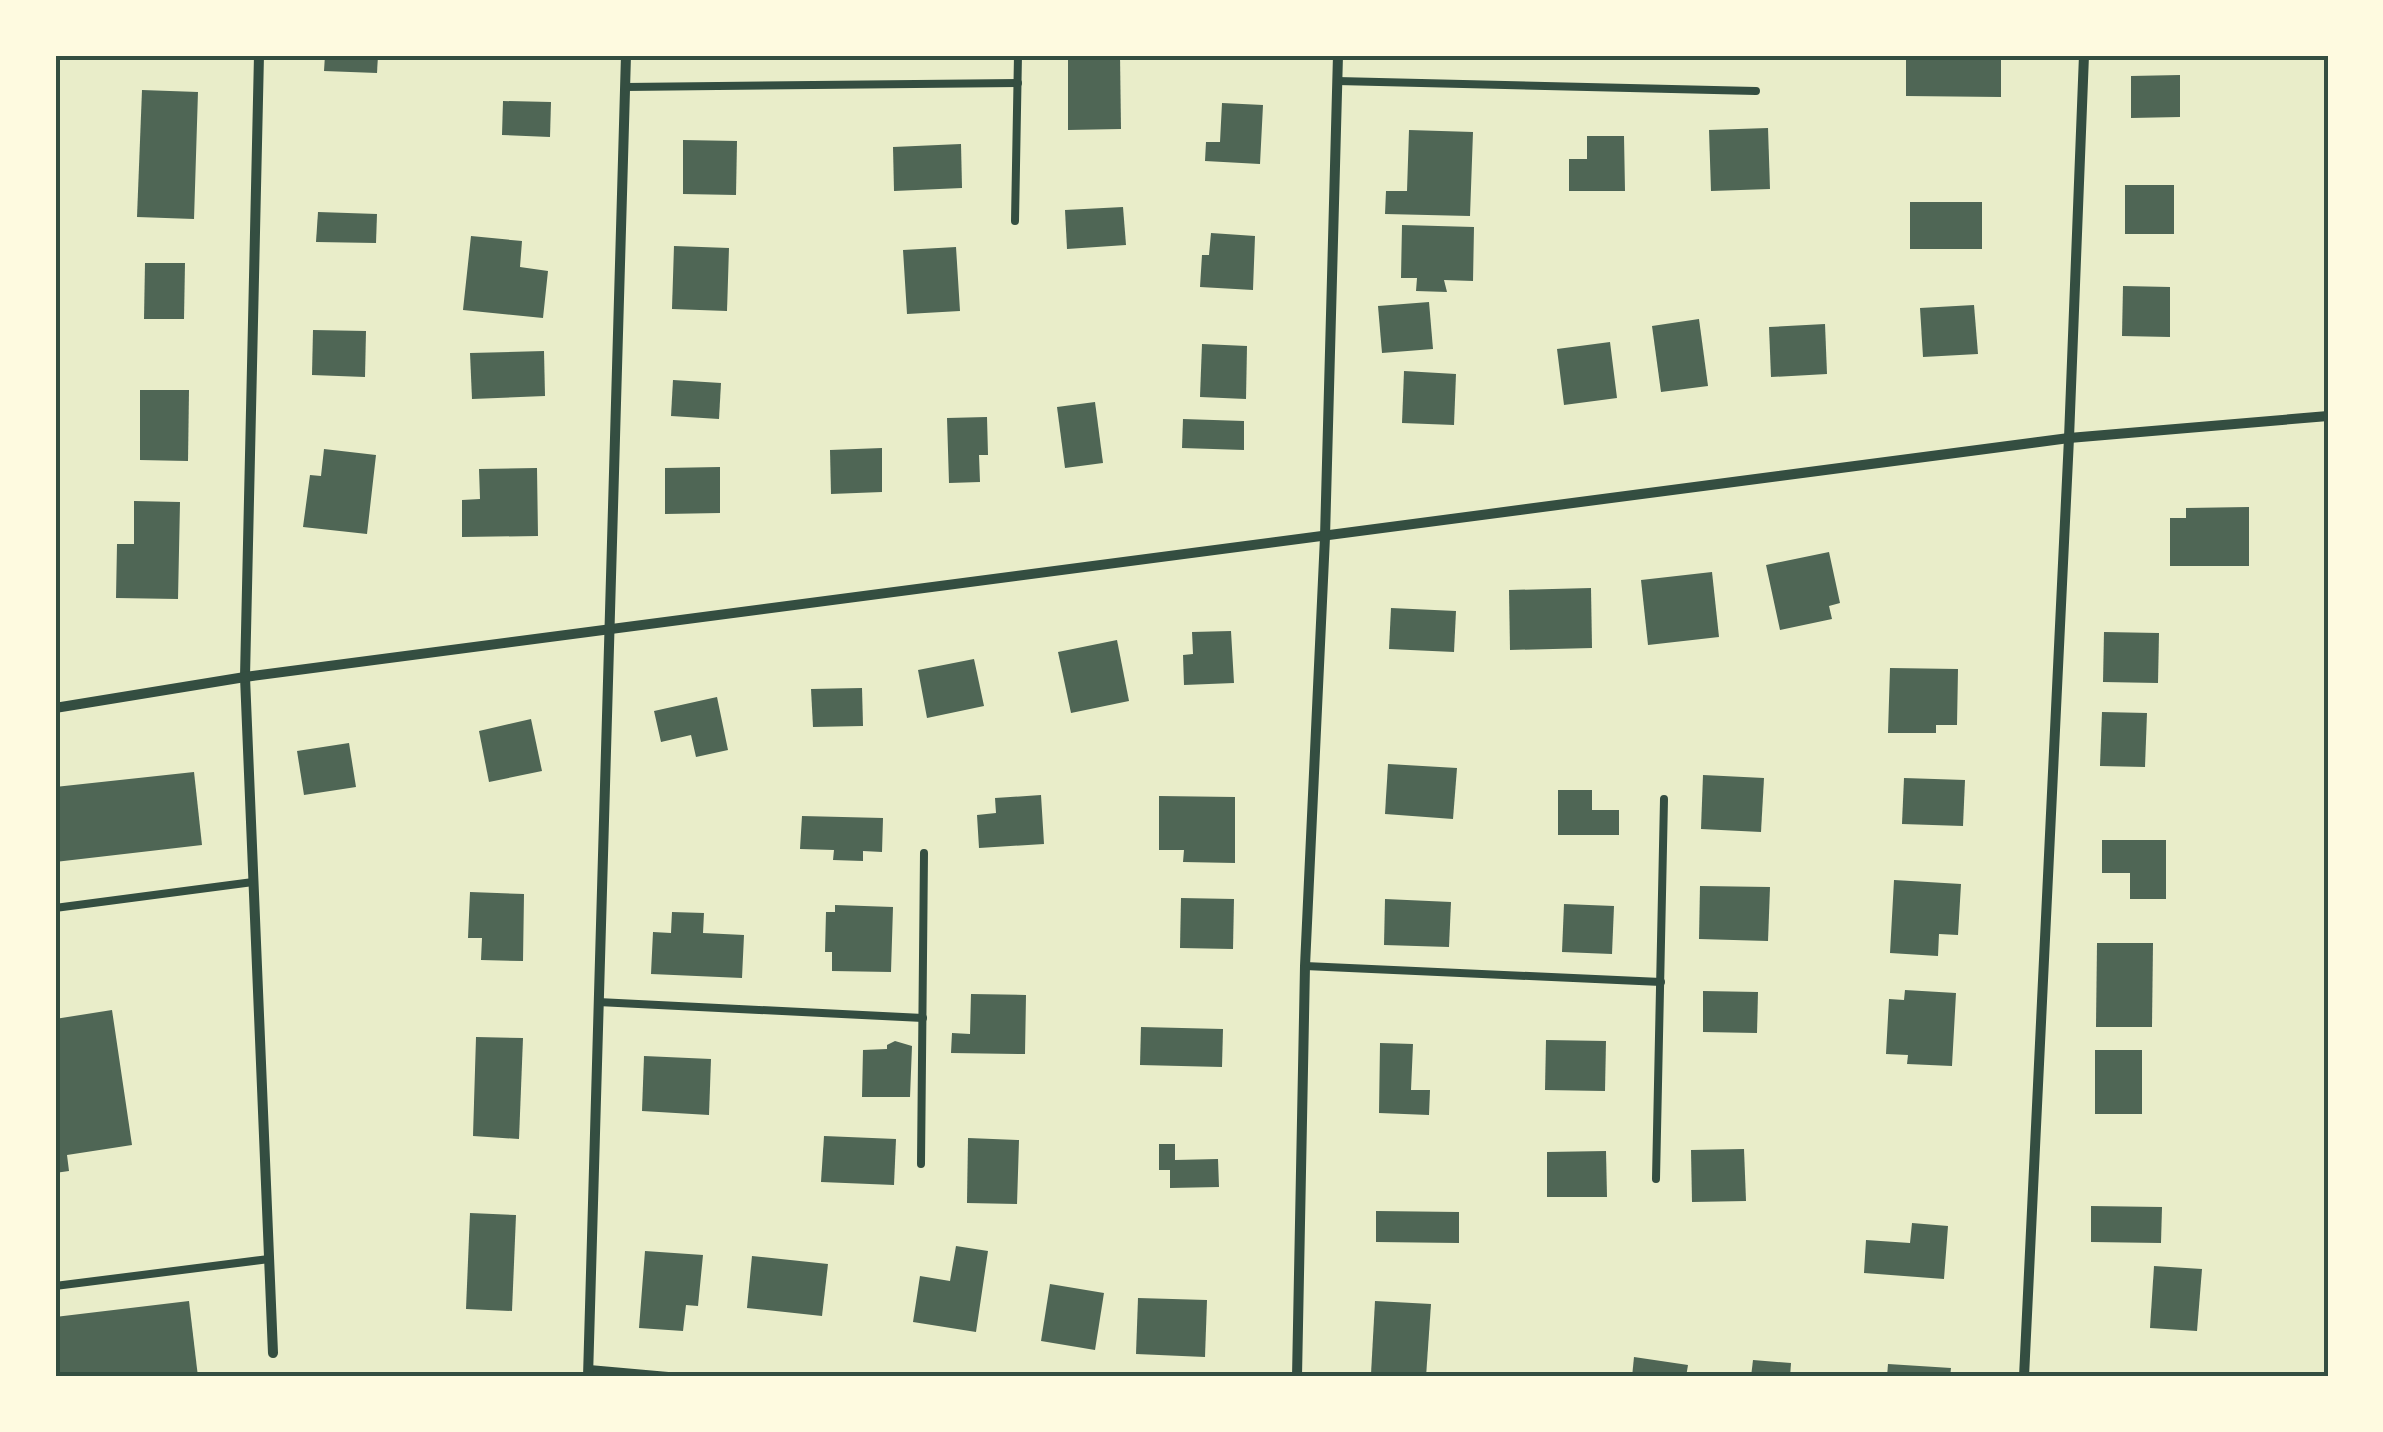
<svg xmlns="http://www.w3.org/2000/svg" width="2383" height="1432" viewBox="0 0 2383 1432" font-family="Roboto,sans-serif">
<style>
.building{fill:#4f6655}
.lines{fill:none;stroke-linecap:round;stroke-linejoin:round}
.service{stroke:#344e41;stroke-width:8}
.minor{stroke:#344e41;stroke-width:10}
.neatline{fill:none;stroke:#344e41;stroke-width:4}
</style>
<rect width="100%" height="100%" fill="#e9edc9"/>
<!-- building -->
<g class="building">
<polygon points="325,55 378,55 377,73 324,71"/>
<polygon points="1068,55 1120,55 1121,129 1068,130"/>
<polygon points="1906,55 2001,56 2001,97 1906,96"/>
<polygon points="2180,75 2180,117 2131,118 2131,76"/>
<polygon points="142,90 198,92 194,219 137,217"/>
<polygon points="503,101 551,102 550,137 502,135"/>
<polygon points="1222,103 1263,105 1260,164 1205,161 1206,142 1220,142"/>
<polygon points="1768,128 1770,189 1711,191 1709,130"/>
<polygon points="1409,130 1473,132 1470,216 1385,214 1386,191 1407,191"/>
<polygon points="1587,136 1624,136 1625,191 1569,191 1569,159 1587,159"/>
<polygon points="683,140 737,141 736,195 683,194"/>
<polygon points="961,144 962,188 894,191 893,147"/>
<rect x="2125" y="185" width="49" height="49"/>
<rect x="1910" y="202" width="72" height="47"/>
<polygon points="1123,207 1126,245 1067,249 1065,210"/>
<polygon points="318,212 377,214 376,243 316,242"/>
<polygon points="1402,225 1474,227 1473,281 1444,280 1447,292 1416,291 1417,278 1401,278"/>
<polygon points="1211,233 1255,236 1253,290 1200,287 1202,255 1209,255"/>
<polygon points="471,236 522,241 520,267 548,271 543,318 463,310"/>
<polygon points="674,246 729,248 727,311 672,309"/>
<polygon points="956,247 960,311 907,314 903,250"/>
<polygon points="145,263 185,263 184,319 144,319"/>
<polygon points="2123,286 2170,287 2170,337 2122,336"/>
<polygon points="1429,302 1433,349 1382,353 1378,306"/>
<polygon points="1974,305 1978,354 1923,357 1920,308"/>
<polygon points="1699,319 1708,386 1661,392 1652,326"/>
<polygon points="1825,324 1827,374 1771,377 1769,327"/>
<polygon points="313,330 366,331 365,377 312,375"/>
<polygon points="1610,342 1617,398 1564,405 1557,349"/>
<polygon points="1202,344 1247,346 1246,399 1200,397"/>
<polygon points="544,351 545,396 472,399 470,353"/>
<polygon points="1404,371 1456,374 1454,425 1402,423"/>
<polygon points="673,380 721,383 719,419 671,416"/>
<polygon points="140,390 189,390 188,461 140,460"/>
<polygon points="1095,402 1103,463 1065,468 1057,407"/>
<polygon points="987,417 988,455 979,455 980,482 949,483 947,418"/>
<polygon points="1183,419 1244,421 1244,450 1182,448"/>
<polygon points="882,448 882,492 831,494 830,450"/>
<polygon points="324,449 376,455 367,534 303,527 310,475 321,476"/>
<polygon points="720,467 720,513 665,514 665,468"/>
<polygon points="537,468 538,536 462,537 462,500 480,499 479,469"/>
<polygon points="134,501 180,502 178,599 116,598 117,544 134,544"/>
<polygon points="2249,507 2249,566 2170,566 2170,518 2186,518 2186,508"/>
<polygon points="1829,552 1840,603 1829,606 1832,619 1780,630 1766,565"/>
<polygon points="1712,572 1719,637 1648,645 1641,580"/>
<polygon points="1591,588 1592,648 1510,650 1509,590"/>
<polygon points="1391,608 1456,611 1454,652 1389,649"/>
<polygon points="1231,631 1234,683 1184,685 1183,655 1193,654 1192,632"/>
<polygon points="2104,632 2159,633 2158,683 2103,682"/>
<polygon points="1117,640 1129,701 1071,713 1058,652"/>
<polygon points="974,659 984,706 927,718 918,670"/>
<polygon points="1890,668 1958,669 1957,725 1936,725 1936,733 1888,733"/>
<polygon points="862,688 863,726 813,727 811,689"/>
<polygon points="717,697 728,750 696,757 691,735 661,742 654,711"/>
<polygon points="2102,712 2147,713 2145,767 2100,766"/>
<polygon points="531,719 542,771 489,782 479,731"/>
<polygon points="349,743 356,787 304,795 297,751"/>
<polygon points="1388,764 1457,768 1453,819 1385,814"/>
<polygon points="194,772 202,845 55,862 55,787"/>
<polygon points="1703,775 1764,778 1761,832 1701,829"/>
<polygon points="1904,778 1965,780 1963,826 1902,824"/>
<polygon points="1558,790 1592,790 1592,810 1619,810 1619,835 1558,835"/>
<polygon points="1041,795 1044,844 979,848 977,815 996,813 995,798"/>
<polygon points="1159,796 1235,797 1235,863 1183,862 1184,850 1159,850"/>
<polygon points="802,816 883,818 882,852 863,851 863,861 833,860 834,850 800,849"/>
<polygon points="2102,840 2166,840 2166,899 2130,899 2130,873 2102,873"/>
<polygon points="1894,880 1961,884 1958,935 1939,934 1938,956 1890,953"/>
<polygon points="1700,886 1770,887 1768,941 1699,939"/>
<polygon points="470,892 524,894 523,961 481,960 482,938 468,938"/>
<polygon points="1181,898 1234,899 1233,949 1180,948"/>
<polygon points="1385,899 1451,902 1449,947 1384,945"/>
<polygon points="1564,904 1614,906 1612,954 1562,952"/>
<polygon points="835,905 893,907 891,972 832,971 832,952 825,952 826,912 835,912"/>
<polygon points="672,912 704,913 703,933 744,935 742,978 651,974 653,932 671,933"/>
<polygon points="2097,943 2153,943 2152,1027 2096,1027"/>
<polygon points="1905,990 1956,993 1952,1066 1907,1064 1908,1055 1886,1054 1889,999 1904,1000"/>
<polygon points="1703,991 1758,992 1757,1033 1703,1032"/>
<polygon points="971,994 1026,995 1025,1054 951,1053 952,1033 970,1034"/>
<polygon points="112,1010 132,1145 67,1155 69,1171 55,1173 55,1019"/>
<polygon points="1141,1027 1223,1029 1222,1067 1140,1065"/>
<polygon points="476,1037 523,1038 519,1139 473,1136"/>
<polygon points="1546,1040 1606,1041 1605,1091 1545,1090"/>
<polygon points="895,1041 912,1046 910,1097 862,1097 863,1050 887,1049 887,1045"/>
<polygon points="1380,1043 1413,1044 1411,1090 1430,1090 1429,1115 1379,1113"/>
<rect x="2095" y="1050" width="47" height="64"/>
<polygon points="644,1056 711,1059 709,1115 642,1111"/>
<polygon points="824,1136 896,1139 894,1185 821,1182"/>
<polygon points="968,1138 1019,1140 1017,1204 967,1203"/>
<polygon points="1159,1144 1175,1144 1175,1160 1218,1159 1219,1187 1170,1188 1170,1170 1159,1170"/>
<polygon points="1744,1149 1746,1201 1692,1202 1691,1150"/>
<polygon points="1606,1151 1607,1197 1547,1197 1547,1152"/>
<polygon points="2091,1206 2162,1207 2161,1243 2091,1242"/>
<polygon points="1376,1211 1459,1212 1459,1243 1376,1242"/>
<polygon points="470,1213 516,1215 512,1311 466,1309"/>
<polygon points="1912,1223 1948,1226 1944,1279 1864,1273 1866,1240 1910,1243"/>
<polygon points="956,1246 988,1251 976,1332 913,1322 920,1276 950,1281"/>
<polygon points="645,1251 703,1255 698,1306 686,1305 683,1331 639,1328"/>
<polygon points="752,1256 828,1264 822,1316 747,1308"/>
<polygon points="2154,1266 2202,1269 2197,1331 2150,1328"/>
<polygon points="1050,1284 1104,1293 1095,1350 1041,1341"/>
<polygon points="1138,1298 1207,1300 1205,1357 1136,1354"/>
<polygon points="189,1301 198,1377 55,1377 55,1317"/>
<polygon points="1375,1301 1431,1304 1426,1377 1371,1374"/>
<polygon points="1634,1357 1688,1365 1686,1377 1632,1377"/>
<polygon points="1753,1360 1791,1363 1790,1377 1751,1377"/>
<polygon points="1888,1364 1951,1368 1950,1377 1887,1377"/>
</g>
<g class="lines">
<!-- service -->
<g class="service">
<polyline points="1337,81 1756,91"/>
<polyline points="625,87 1018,83"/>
<polyline points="1015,221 1018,55"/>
<polyline points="55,908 253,882"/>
<polyline points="1305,966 1661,982"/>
<polyline points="598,1002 923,1018"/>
<polyline points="921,1164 924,853"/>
<polyline points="1656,1179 1664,799"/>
<polyline points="55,1286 269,1259"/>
</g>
<!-- minor -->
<g class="minor">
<polyline points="259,55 245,677 273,1353"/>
<polyline points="55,708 245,677 2069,438 2328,416"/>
<polyline points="589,1370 668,1377"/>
<polyline points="588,1377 626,55"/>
<polyline points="1297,1377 1305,966 1325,537 1338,55"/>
<polyline points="2024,1377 2069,438 2084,55"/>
</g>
</g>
<!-- border -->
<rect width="2383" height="1432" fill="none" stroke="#fefae0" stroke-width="115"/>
<rect x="58" y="58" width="2268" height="1316" class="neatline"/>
</svg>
